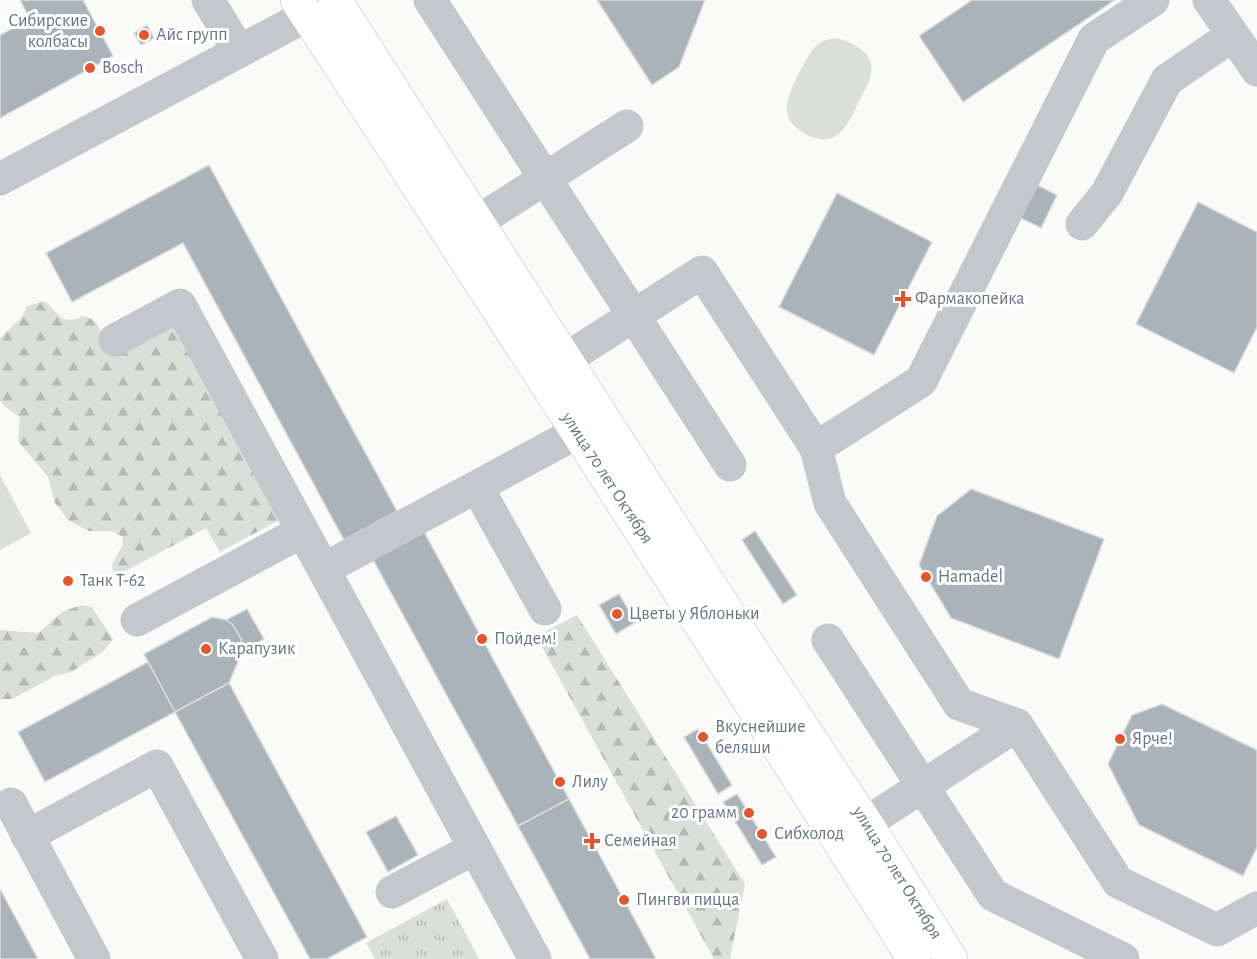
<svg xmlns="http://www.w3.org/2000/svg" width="1257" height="959" viewBox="0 0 1257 959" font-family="'Alegreya Sans',sans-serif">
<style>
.grass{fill:url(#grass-tufts)}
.forest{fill:url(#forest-firs)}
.pitch{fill:#dadfd7}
.building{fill:#aab3b9;stroke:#dcdcda;stroke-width:1.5}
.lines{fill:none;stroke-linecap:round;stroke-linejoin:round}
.major-casing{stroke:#b5babe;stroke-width:34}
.minor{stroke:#c3c8cc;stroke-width:33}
.major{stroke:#fff;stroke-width:33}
.poi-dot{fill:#e4572e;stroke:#fff;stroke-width:2}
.labels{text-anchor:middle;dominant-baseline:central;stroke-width:6;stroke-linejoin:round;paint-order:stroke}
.poi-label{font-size:18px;fill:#657683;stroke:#fff;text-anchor:start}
.street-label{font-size:18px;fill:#657683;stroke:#fff}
</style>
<defs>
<pattern id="grass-tufts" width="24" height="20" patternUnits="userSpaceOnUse" patternTransform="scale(1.5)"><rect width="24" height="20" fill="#dadfd7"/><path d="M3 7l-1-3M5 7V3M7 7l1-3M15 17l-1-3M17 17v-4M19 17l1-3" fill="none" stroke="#b4b9b4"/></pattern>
<pattern id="forest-firs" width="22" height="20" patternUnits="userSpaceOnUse" patternTransform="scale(1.5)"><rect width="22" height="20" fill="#dadfd7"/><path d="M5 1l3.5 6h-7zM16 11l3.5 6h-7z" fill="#b4b9b4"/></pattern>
</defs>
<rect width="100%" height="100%" fill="#fafaf8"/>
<!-- grass -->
<polygon class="grass" points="447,899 479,959 375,959 366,943"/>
<!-- forest -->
<g class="forest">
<path d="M45,301C60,315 62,326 83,316L94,320L107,340L173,325L279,520L220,552L206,528L114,577L112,565L123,544L122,537L112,531H89L68,520L55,503L48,477L18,441L20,417L3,405L0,401V338L22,317L27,306Z"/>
<polygon points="81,605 92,607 113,639 103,652 71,672 55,676 12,699 0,699 0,630 38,633 62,612"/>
<polygon points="577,615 745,884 730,959 714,959 536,636"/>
</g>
<!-- pitch -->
<g class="pitch">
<path d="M837,38C849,42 864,47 870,60C875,74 866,88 860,99C850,120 841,147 812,137C805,134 798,130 793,125C788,119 786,111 787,103C789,92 807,54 816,46C822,40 829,39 837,38Z"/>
<polygon points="0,475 31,533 0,550"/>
</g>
<!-- building -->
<g class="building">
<polygon points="20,0 83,0 113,56 0,118 0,35 30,19"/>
<polygon points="597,0 705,0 679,67 652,85"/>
<polygon points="972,0 1115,0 963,102 919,36"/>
<polygon points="147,25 154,38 141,45 134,33"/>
<polygon points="209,165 397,511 344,540 183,243 72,302 46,253"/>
<polygon points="1031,182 1057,195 1041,228 1015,215"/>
<polygon points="837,193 932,242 874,355 779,307"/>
<polygon points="1198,202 1257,232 1257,327 1234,373 1136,324"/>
<polygon points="971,489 1104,539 1059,659 951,618 919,565 937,516"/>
<polygon points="422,528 569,799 518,826 371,556"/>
<polygon points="755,531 797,595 783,604 742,540"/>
<polygon points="619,594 636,622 616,634 599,605"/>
<polygon points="247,609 264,639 242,652 241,639 233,625 226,620"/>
<polygon points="212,617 226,620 233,625 241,639 242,652 229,683 175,712 144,654"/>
<polygon points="148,662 175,712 45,782 18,732"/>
<polygon points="229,683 367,937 327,959 310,959 175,712"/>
<polygon points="1162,704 1257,750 1257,847 1243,876 1139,825 1108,764 1132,715"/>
<polygon points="698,729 732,785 718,794 684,737"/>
<polygon points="737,794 776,857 762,865 723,802"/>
<polygon points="569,799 624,900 656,959 590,959 518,826"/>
<polygon points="396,816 418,855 388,872 366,832"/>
<polygon points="0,889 38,959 0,959"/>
</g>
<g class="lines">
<defs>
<g id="major">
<polyline points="297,0 578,433 914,959"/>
<polyline points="335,0 766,672 866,823 951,959"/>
</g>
</defs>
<!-- major casing -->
<use href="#major" class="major-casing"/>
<!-- minor -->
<g class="minor">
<polyline points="208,0 239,51"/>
<polyline points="430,0 730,465"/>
<polyline points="1209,0 1257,70"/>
<polyline points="0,179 332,2"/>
<polyline points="477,222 627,126"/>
<polyline points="1082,224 1107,193 1167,80 1233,35"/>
<polyline points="115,340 180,305 535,959"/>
<polyline points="566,359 702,272 816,448 830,503 959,704 1017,725 1118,882 1217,930 1257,908"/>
<polyline points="816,448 921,381 1094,39 1153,0"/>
<polyline points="477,487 545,609"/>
<polyline points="324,569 602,419"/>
<polyline points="137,620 303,531"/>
<polyline points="828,640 993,895 1123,959"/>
<polyline points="11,804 94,959"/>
<polyline points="866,823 1017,725"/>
<polyline points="27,836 157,766 262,959"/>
<polyline points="392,892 475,848"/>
</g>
<!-- major -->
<use href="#major" class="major"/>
</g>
<!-- markers -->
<g class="poi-dot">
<circle cx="100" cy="31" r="6"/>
<circle cx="144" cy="35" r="6"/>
<circle cx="90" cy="68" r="6"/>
<path d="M900 290h6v6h6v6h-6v6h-6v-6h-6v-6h6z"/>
<circle cx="926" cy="577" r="6"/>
<circle cx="68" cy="581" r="6"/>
<circle cx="617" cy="614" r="6"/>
<circle cx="482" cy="639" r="6"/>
<circle cx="206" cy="649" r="6"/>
<circle cx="703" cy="737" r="6"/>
<circle cx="1120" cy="739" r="6"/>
<circle cx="560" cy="782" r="6"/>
<circle cx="749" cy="813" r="6"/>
<circle cx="762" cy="834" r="6"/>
<path d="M589 832h6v6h6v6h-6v6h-6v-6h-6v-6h6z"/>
<circle cx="624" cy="900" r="6"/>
</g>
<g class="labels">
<!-- poi labels -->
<g class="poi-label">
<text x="88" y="21" text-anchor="end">Сибирские<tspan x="88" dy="21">колбасы</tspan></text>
<text x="156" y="35">Айс групп</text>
<text x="102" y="68">Bosch</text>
<text x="915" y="299">Фармакопейка</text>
<text x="938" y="577">Hamadel</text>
<text x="80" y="581">Танк Т-62</text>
<text x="629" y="614">Цветы у Яблоньки</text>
<text x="494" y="639">Пойдем!</text>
<text x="218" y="649">Карапузик</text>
<text x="715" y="727">Вкуснейшие<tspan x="715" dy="21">беляши</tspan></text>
<text x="1132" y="739">Ярче!</text>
<text x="572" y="782">Лилу</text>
<text x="737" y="813" text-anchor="end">20 грамм</text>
<text x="774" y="834">Сибхолод</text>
<text x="604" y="841">Семейная</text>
<text x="636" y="900">Пингви пицца</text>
</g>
<!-- street labels -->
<g class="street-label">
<text transform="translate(607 478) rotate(57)">улица 70 лет Октября</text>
<text transform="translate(897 873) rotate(58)">улица 70 лет Октября</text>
</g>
</g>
</svg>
